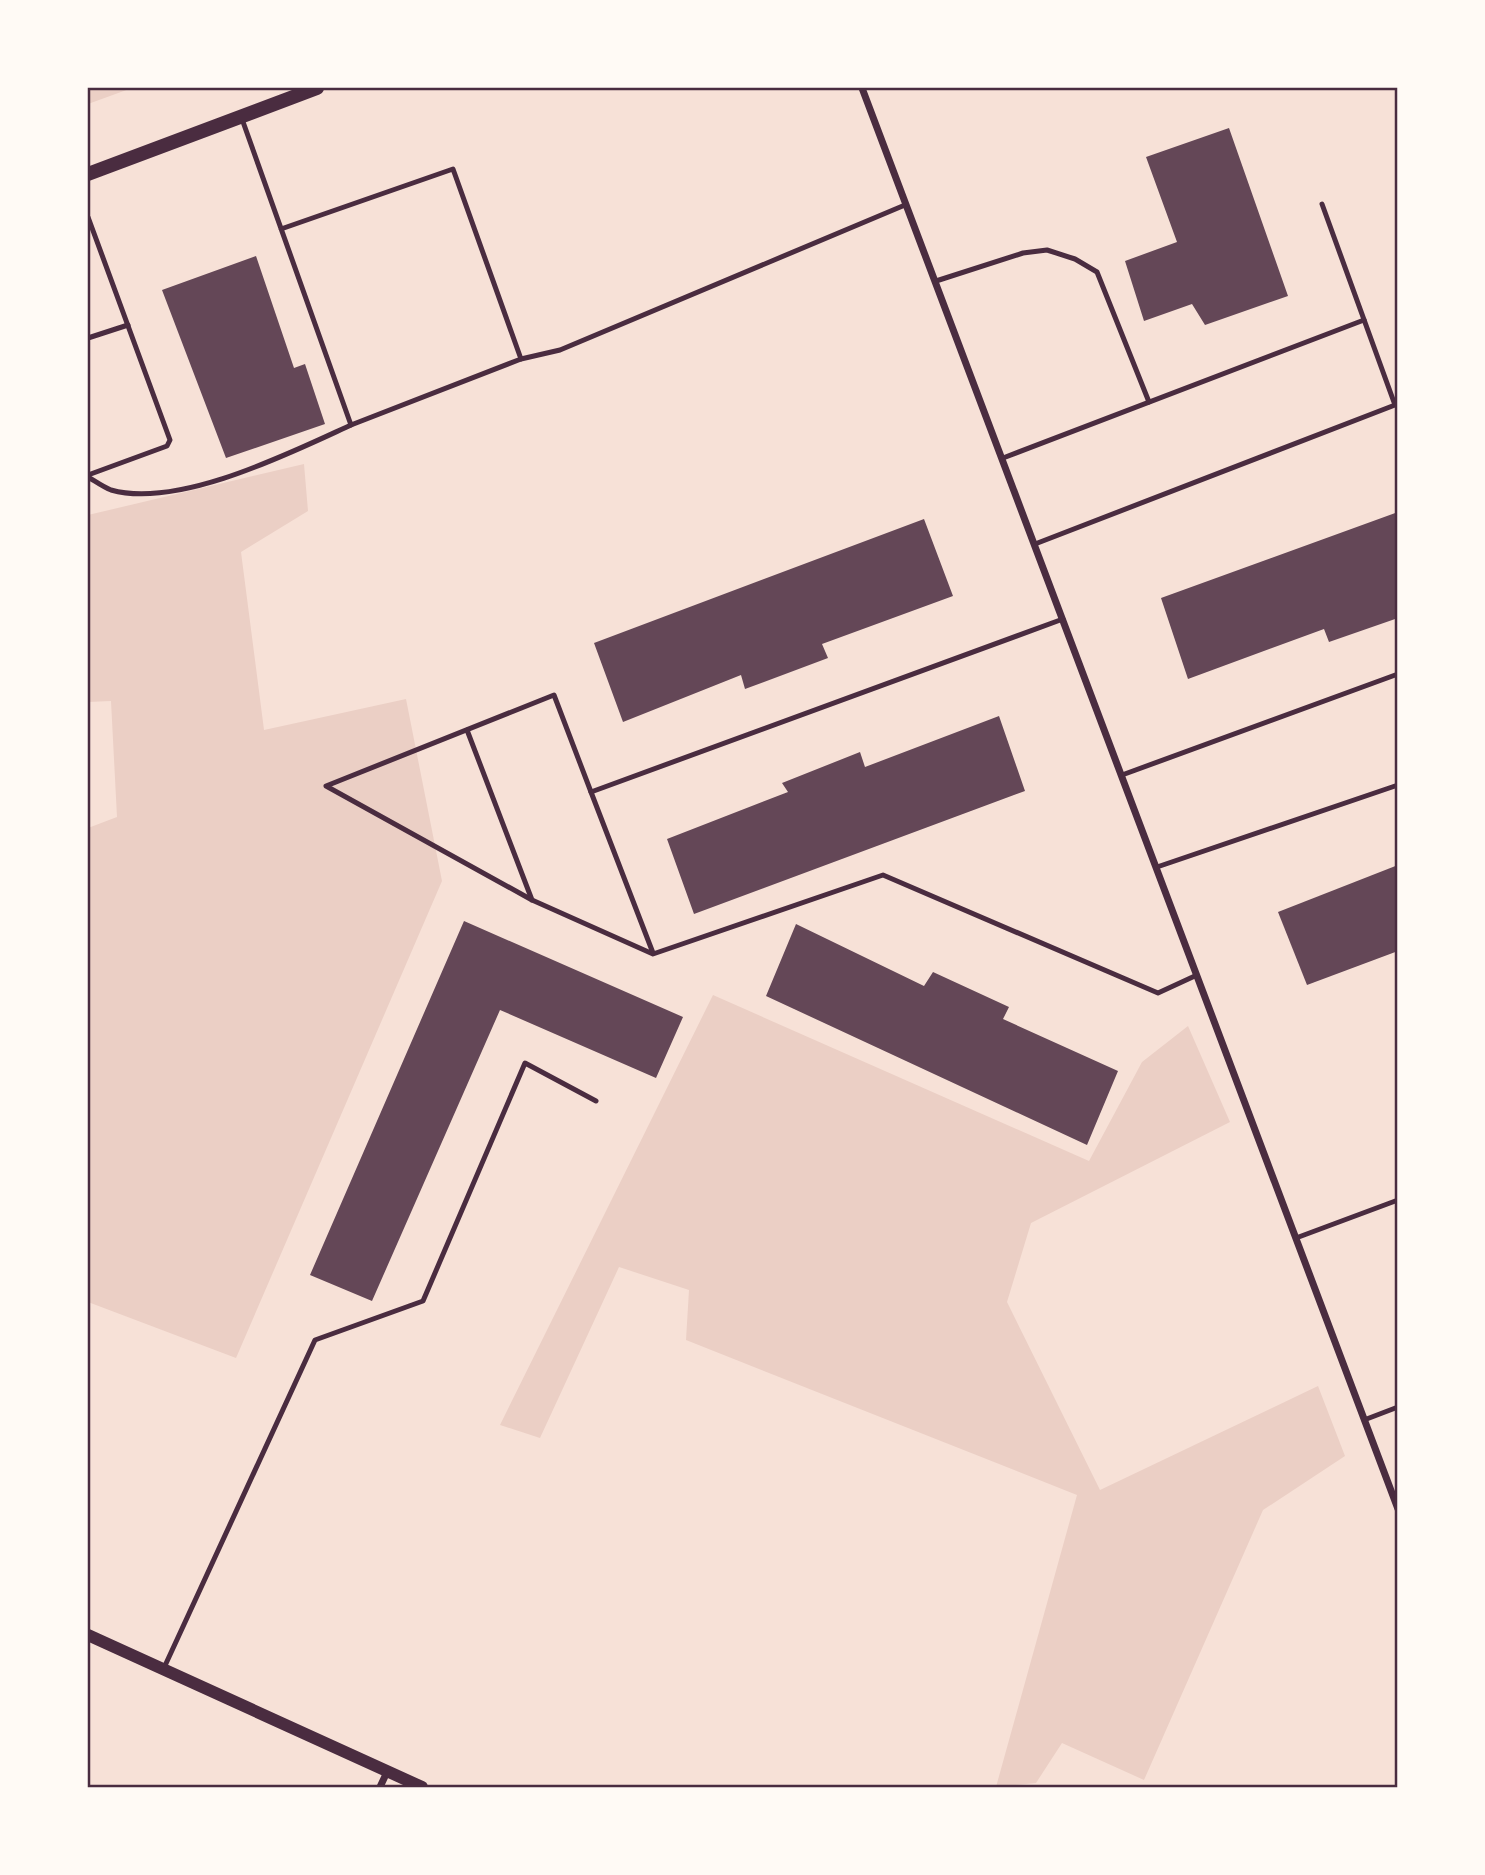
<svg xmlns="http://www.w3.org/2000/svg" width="1485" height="1875" viewBox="0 0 1485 1875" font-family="'Fira Sans',sans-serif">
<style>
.green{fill:#ebcfc5}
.building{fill:#644757}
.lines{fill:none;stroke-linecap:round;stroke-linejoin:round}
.service{stroke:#4a2c40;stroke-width:5}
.minor{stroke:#4a2c40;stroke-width:7}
.tertiary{stroke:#4a2c40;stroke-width:12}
.secondary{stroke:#4a2c40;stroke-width:14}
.neatline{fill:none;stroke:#4a2c40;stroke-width:2.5}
</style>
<rect width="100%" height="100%" fill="#f7e1d7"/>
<!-- green -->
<g class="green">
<polygon points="88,88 132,88 88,104"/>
<polygon points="304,464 308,511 241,552 264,730 406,699 442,881 236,1358 88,1302 88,828 117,817 111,701 88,702 88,515"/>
<polygon points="713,995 1089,1161 1142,1062 1188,1026 1230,1122 1031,1223 1007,1302 1100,1490 1318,1386 1345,1456 1263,1510 1144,1780 1062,1743 1036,1783 996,1787 1077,1495 686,1340 689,1290 619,1267 540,1438 500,1425"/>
</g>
<!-- building -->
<g class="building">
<polygon points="1229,128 1288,296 1205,325 1192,304 1144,321 1125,261 1177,242 1146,157"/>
<polygon points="256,256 294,368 305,364 325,424 226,458 162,290"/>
<polygon points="1398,512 1398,618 1329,642 1324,629 1188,679 1161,598"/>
<polygon points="924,519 953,596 822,644 828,658 745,689 741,675 623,722 594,643"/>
<polygon points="999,716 1025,791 694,914 667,839 788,792 782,783 860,752 865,767"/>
<polygon points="1398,865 1398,951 1307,985 1278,912"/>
<polygon points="464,921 683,1017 656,1078 500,1010 372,1301 310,1275"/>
<polygon points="796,924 924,986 933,972 1009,1007 1003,1019 1118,1071 1087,1145 766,996"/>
</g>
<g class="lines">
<!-- service -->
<g class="service">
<polyline points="242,119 351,425 521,359 453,169 281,229"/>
<polyline points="88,217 170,440 167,446 88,475"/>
<polyline points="936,281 1023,253 1047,250 1075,259 1097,272 1149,402"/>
<polyline points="88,338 128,325"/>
<polyline points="521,359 560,350 905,205"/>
<polyline points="1003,458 1364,320"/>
<path d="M88,477C95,481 103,487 111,490C178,509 290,453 351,425"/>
<polyline points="1035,544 1395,405 1322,204"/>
<polyline points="1063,619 591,792 554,695 326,786 532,900 653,954 883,875 1158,993 1197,975"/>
<polyline points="467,730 532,900"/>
<polyline points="1122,775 1398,674"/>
<polyline points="591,792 653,953"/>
<polyline points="1157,867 1398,785"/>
<polyline points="1296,1238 1398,1200"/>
<polyline points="1364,1420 1398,1407"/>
<polyline points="163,1670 315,1340 423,1301 525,1063 596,1101"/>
</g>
<!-- minor -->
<g class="minor">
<polyline points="862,88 1398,1509"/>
<polyline points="380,1787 387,1772"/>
</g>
<!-- tertiary -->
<polyline class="tertiary" points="88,1635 422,1787"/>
<!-- secondary -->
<polyline class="secondary" points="88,174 317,88"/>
</g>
<!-- border -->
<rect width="1485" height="1875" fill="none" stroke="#fffaf5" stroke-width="178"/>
<rect x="89" y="89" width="1307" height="1697" class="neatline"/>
</svg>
